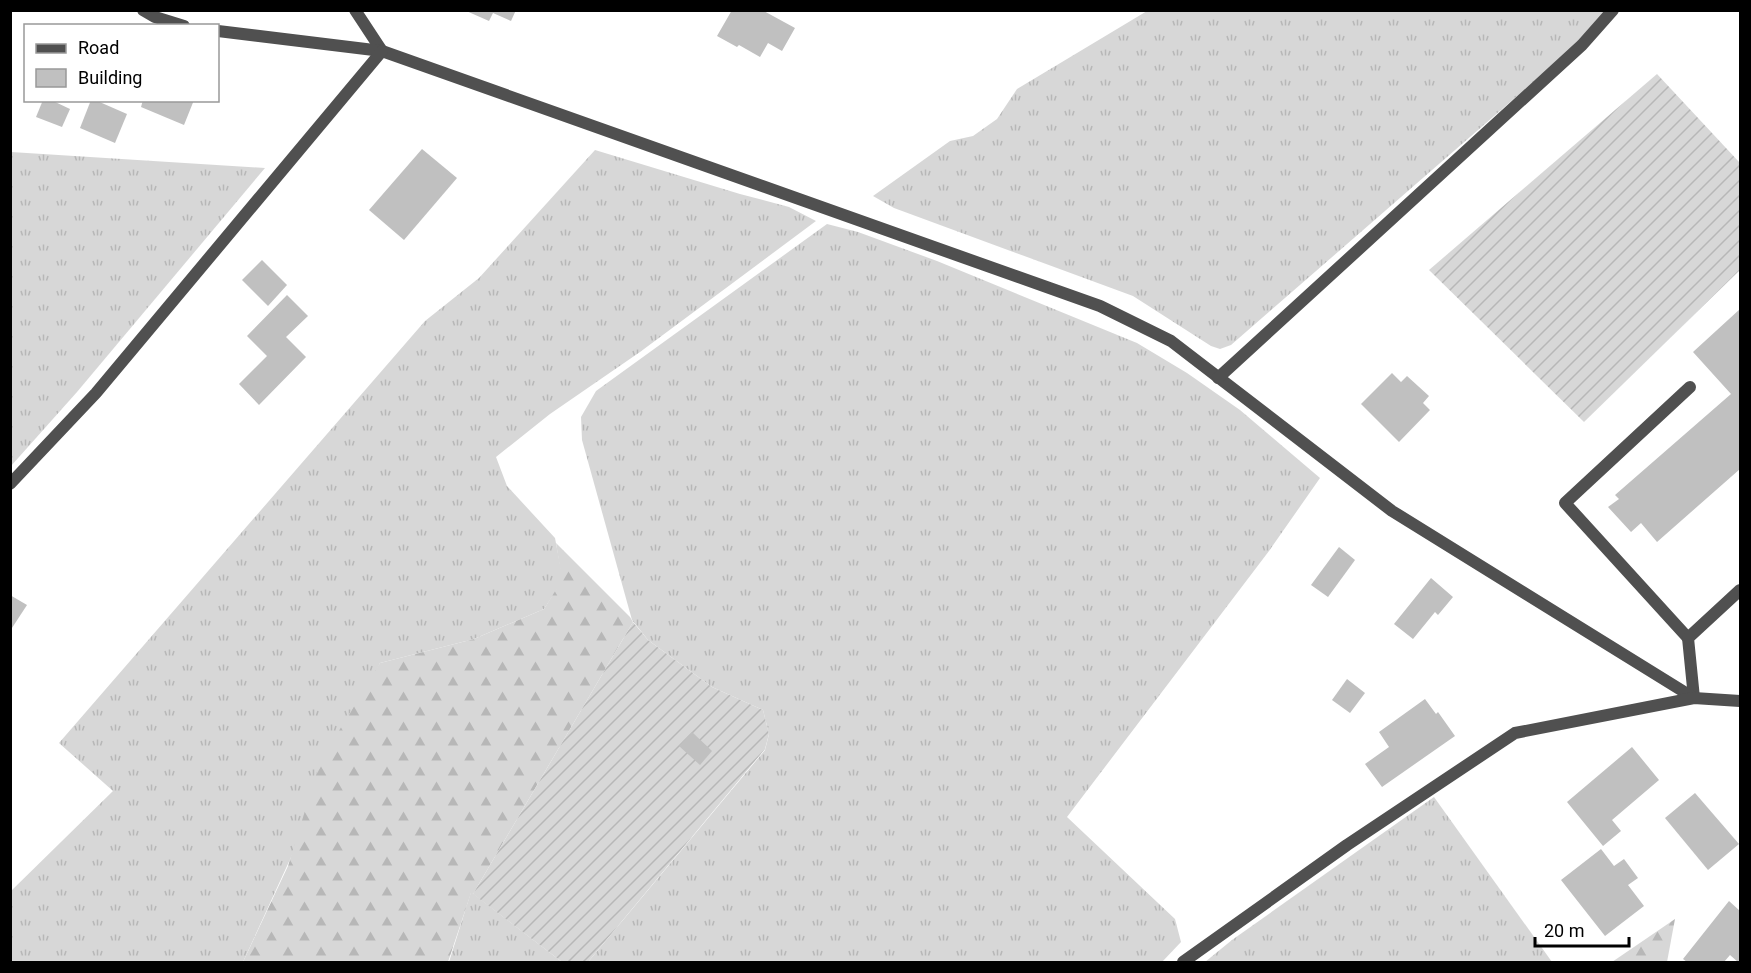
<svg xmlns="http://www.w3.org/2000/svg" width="1751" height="973" viewBox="0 0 1751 973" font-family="Roboto,sans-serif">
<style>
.grass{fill:url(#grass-tufts)}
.forest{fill:url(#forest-firs)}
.garden{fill:url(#garden-furrows)}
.building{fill:#c0c0c0}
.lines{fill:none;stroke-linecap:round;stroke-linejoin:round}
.lane{stroke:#505050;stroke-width:12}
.street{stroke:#505050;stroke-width:12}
</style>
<defs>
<pattern id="grass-tufts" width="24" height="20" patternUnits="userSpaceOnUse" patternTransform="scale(1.5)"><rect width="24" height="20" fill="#d7d7d7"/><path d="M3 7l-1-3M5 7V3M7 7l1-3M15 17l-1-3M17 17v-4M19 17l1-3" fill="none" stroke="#b7b7b7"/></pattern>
<pattern id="forest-firs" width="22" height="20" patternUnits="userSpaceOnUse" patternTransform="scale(1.5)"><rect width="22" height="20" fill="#d7d7d7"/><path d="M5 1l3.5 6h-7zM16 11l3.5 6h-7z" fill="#b7b7b7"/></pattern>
<pattern id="garden-furrows" width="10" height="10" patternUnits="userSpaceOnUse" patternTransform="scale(1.5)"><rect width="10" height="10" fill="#d7d7d7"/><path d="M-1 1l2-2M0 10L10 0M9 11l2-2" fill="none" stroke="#b7b7b7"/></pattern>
</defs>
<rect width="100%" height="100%" fill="#fff"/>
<!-- grass -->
<g class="grass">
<polygon points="1147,11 1612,11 1593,30 1231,345 1220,349 1211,346 1133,296 894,208 873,196 950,141 973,136 997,119 1017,89"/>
<polygon points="595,150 740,194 789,207 816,221 640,352 550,414 496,457 507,486 555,538 563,580 544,609 474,639 380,663 243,962 11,962 11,891 113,791 59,743 425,321 479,278"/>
<polygon points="11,152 265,168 77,392 11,466"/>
<polygon points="827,224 858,232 937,261 1137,343 1187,373 1240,410 1320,478 1269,551 1067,817 1175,919 1181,942 1162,962 588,962 765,750 769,734 763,710 712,687 648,640 632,620 582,440 581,417 596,391"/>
<polygon points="1434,797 1552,962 1205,962 1232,940"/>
<polygon points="471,892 562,962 449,962"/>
</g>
<!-- forest -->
<g class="forest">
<polygon points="556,543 630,617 633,622 473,894 471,893 448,962 243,962 288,866 320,762 380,663 474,639 544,609 562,580"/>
<polygon points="1675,919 1667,962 1612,962"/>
</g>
<!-- garden -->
<g class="garden">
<polygon points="1657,74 1740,163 1740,270 1584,422 1429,270"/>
<polygon points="633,622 648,640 712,687 763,710 769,734 765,749 588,962 562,962 473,894"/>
</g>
<!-- building -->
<g class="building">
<polygon points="464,10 516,10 511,21 493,13 489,21"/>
<polygon points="732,10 762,10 795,28 782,51 768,43 760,57 739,45 737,47 717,36"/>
<polygon points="43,100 51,100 70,109 62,127 36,117"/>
<polygon points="91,100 95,100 127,114 115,143 80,128"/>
<polygon points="143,100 194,100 184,125 141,107"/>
<polygon points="422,149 457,178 404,240 369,210"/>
<polygon points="262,260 287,285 268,306 242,280"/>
<polygon points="287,295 308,316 286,337 306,357 259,405 239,384 267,356 247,336"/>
<polygon points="1740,309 1740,469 1657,542 1641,523 1631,532 1608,507 1619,499 1615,495 1731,394 1693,352"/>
<polygon points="1392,373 1401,382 1407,376 1429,396 1423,403 1430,410 1399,442 1361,404"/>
<polygon points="1339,547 1355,560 1328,597 1311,585"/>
<polygon points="1431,578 1453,597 1438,615 1435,612 1413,639 1394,624"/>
<polygon points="10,595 27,605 10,631"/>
<polygon points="1347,679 1365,693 1350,713 1332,700"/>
<polygon points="1425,699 1436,714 1438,712 1455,736 1382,787 1365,764 1389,747 1379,732"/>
<polygon points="692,732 712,751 700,765 679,746"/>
<polygon points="1632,747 1659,780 1612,820 1621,831 1603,846 1567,802"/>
<polygon points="1695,793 1739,844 1708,870 1665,818"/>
<polygon points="1601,849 1614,866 1624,859 1638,878 1628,885 1644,906 1605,936 1561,880"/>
<polygon points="1729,901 1740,911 1740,959 1738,962 1730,955 1724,962 1687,962 1683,959"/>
</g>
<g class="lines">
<!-- lane -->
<g class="lane">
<polyline points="1688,638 1565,503 1690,387"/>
<polyline points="1694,698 1688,638 1740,590"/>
</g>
<!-- street -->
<g class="street">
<polyline points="143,10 155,17 184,26"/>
<polyline points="355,10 382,51"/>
<polyline points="218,31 382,51 1100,306 1171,341 1392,511 1694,698"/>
<polyline points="1218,378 1582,45 1613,10"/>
<polyline points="10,484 96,393 382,51"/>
<polyline points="1183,962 1347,845 1515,733 1694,698 1740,701"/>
</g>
</g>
<!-- border -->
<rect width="1751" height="973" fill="none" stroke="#000000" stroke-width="24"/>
<!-- legend -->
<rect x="24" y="24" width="195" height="78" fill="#ffffff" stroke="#999999" stroke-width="1.5"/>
<rect x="36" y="44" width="30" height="9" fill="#505050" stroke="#999999" stroke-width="1.5"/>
<text x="78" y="54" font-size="18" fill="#000000">Road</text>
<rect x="36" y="69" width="30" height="18" fill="#c0c0c0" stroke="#999999" stroke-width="1.5"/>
<text x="78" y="84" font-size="18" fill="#000000">Building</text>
<!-- scale -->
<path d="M1535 937v9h94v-9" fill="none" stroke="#000000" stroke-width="3"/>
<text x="1544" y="937" font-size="18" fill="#000000" stroke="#ffffff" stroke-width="4.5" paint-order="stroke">20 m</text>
</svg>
